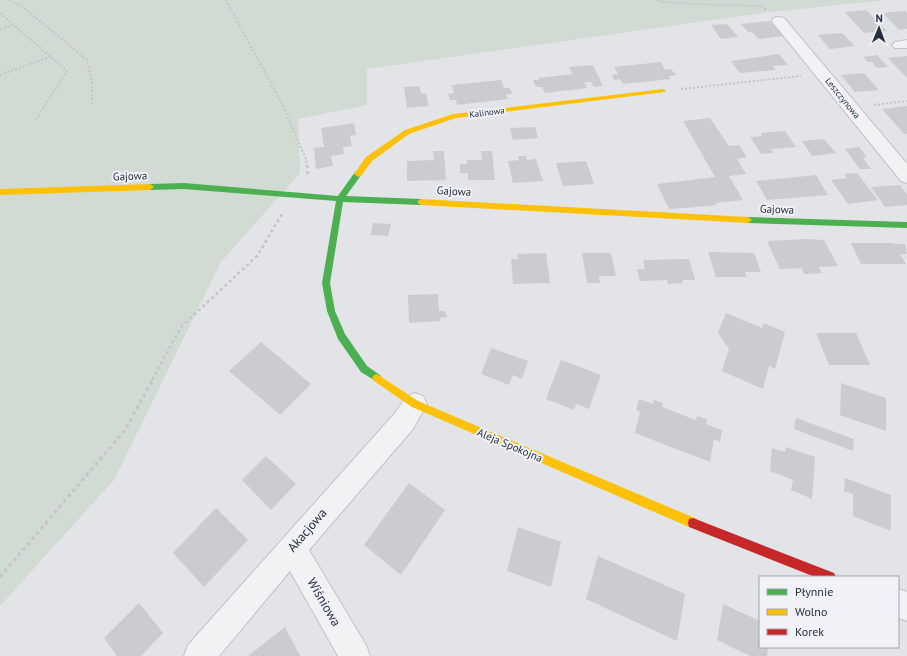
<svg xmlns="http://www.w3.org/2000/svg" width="907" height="656" viewBox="0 0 907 656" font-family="'PT Sans',sans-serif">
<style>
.green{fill:#d2dbd3}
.building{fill:#caccd0}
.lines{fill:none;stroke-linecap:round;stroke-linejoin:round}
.street-casing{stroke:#c0c2c6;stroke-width:2}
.path-far2{stroke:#c4c5cb;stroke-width:2;stroke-dasharray:2 2;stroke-linecap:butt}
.path-far1{stroke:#c4c5cb;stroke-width:2.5;stroke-dasharray:3 3;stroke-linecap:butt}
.path{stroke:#c4c5cb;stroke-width:3;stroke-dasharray:3.5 3.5;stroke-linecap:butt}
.street{fill:#f2f2f4;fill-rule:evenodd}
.fast{fill:#4caf50;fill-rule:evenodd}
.slow{fill:#ffc107;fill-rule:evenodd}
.jam{fill:#c62828;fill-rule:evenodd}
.labels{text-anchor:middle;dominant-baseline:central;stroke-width:4;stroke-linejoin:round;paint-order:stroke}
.far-street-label{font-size:9px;fill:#282f42;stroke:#f0f2f7}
.street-label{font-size:11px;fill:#282f42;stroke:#f0f2f7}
.near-street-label{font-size:13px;fill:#282f42;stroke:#f0f2f7}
</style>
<rect width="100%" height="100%" fill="#e2e4e8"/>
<!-- green -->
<polygon class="green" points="0,0 886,0 762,13 367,69 367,105 298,119 300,173 221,262 114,480 0,606"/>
<!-- building -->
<g class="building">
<polygon points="866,10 887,31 864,33 845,12"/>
<polygon points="905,11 907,13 907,29 899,30 883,13"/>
<polygon points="770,21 782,36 758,39 752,32 748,32 741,24"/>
<polygon points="727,24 738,37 721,39 711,25"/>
<polygon points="842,33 855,46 830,49 818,35"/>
<polygon points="779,54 788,65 773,66 776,70 740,73 731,61"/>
<polygon points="877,55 888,67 877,68 872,62 868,62 863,57"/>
<polygon points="907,56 907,78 888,58"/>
<polygon points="661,62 665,70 671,69 676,75 669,76 671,79 623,84 620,79 614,80 612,75 618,74 614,67"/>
<polygon points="593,65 603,86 594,87 591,82 584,82 587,88 545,93 542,87 536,87 533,80 539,80 538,78 573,74 569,67"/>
<polygon points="864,73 879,90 855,92 841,75"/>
<polygon points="501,80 504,88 510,88 512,94 506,94 508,99 457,105 456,100 450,100 448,94 454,93 452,85"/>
<polygon points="419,86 421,93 426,94 429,106 407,108 404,87"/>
<polygon points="907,106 907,134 904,134 882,109"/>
<polygon points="710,118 729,146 739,145 747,157 737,159 746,174 729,176 743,200 715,203 716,205 709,206 669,209 657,184 715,177 683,121"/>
<polygon points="354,123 356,135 350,136 352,146 343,147 344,154 331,156 333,166 316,169 314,148 324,147 321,128"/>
<polygon points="535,127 538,138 513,140 510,128"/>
<polygon points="785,131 796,147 771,149 774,153 761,154 750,137 762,136 761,133"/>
<polygon points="824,139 836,153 812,156 802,141"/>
<polygon points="859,147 867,157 863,158 871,169 860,169 845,149"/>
<polygon points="433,151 444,151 446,180 407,181 407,161 434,160"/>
<polygon points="481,151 492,151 495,180 468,180 468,173 460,173 460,164 467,164 467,160 482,160"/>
<polygon points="518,156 526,156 527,160 536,159 543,181 513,183 508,161 519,160"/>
<polygon points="586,161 594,184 563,186 556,163"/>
<polygon points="857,173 878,200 848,204 831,180 847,178 844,174"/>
<polygon points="816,175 828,195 767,200 756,181"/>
<polygon points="900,185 907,195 907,205 885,207 871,187"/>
<polygon points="373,223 391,224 388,236 371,235"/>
<polygon points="807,239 824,240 838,266 819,267 822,273 810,274 807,268 809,274 804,274 801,268 780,269 767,241"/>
<polygon points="851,243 894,243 894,244 905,244 907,254 900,254 906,264 861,264"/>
<polygon points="708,252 754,253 761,272 745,272 747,277 716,277"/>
<polygon points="546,253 550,283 513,284 511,259 518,259 517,254"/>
<polygon points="582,253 611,253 616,276 599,276 600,283 587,283"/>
<polygon points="689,259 695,280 682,280 683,283 668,284 667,280 640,281 637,269 645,269 643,260"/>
<polygon points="438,294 439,311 445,311 447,317 440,318 440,321 409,323 408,295"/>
<polygon points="726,313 762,328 764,323 785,332 775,369 769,366 763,389 722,371 729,349 718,333"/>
<polygon points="816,333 856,333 870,365 829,365"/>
<polygon points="261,342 311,384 280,415 229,371"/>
<polygon points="491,348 528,361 522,379 513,375 509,385 481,374"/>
<polygon points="561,360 601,375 589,409 576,404 574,410 546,399"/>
<polygon points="841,383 886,398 886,431 840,415"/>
<polygon points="639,399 653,404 653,400 663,403 662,407 696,420 697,416 707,419 706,424 722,430 720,442 714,439 710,462 635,433 640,412 636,410"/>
<polygon points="796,418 854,439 853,451 794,429"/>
<polygon points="786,447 815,457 812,499 791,490 793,480 770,471 772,448 785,452"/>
<polygon points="266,456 296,484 271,510 242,480"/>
<polygon points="845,478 891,495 891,531 853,516 853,494 844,491"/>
<polygon points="409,483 445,510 401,575 364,545"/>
<polygon points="216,508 248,540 204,587 173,553"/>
<polygon points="518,527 561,542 551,587 507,571"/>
<polygon points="598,556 685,594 677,641 586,599"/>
<polygon points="139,603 163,633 141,656 117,656 104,638"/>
<polygon points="723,604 760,621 760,647 768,647 767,656 750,656 717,640"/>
<polygon points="285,627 300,656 248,656"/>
</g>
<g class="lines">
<defs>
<g id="street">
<polygon points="779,17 784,18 907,164 907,183 901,181 774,24 772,21 774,18"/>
<polygon points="907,40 907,48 895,48 892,45 895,42"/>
<polygon points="415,393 423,396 427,404 413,429 309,550 366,645 370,656 338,656 290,571 219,656 184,656 188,645 395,413 407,396"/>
<polygon points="898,589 907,592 907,621 898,618"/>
</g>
</defs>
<!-- street casing -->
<use href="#street" class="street-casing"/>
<!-- path-far2 -->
<g class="path-far2">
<polyline points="10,0 24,8 87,60 92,83 92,106"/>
<polyline points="226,0 283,106 306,159 307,166"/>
<polyline points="658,0 663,2 694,4 762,6 766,10"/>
<polyline points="0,13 67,71 35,121"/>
<polyline points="0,29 13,25"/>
<polyline points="0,75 50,57"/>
<polyline points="681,89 801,76"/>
<polyline points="874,105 907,101"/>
</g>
<!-- path-far1 -->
<g class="path-far1">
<polyline points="307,165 308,177"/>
<polyline points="152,380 181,327 257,256 282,214"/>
</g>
<!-- path -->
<polyline class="path" points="0,577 125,430 153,379"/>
<!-- street -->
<use href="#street" class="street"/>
<!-- fast -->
<g class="fast">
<polygon points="358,171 362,174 346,196 421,199 425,202 421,205 343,202 330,283 335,311 345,334 367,366 380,375 382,378 380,381 377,382 361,372 338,339 327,311 322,283 336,201 184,189 150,190 146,187 150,184 184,183 338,196 355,172"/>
<polygon points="748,217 907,222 907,228 748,223 744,220"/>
</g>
<!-- slow -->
<g class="slow">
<polygon points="663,89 665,90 665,92 456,118 409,134 372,161 361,176 358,177 354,174 366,157 405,130 453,114"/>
<polygon points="150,184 154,187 150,190 0,195 0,189"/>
<polygon points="421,199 748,217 752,220 748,223 421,205 417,202"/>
<polygon points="377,374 418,401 697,519 698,523 697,527 693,528 689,527 412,407 374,381 372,378 374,375"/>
</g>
<!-- jam -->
<polygon class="jam" points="693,518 834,573 836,577 815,577 689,527 688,523 689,519"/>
</g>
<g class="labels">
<!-- far-street labels -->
<g class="far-street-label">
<text transform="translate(843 98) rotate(51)">Leszczynowa</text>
<text transform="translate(487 112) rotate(-7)">Kalinowa</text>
</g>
<!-- street labels -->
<g class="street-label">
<text transform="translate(130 176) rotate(-2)">Gajowa</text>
<text transform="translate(454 191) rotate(3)">Gajowa</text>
<text transform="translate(777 209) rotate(2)">Gajowa</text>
<text transform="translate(510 445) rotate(23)">Aleja Spokojna</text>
</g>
<!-- near-street labels -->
<g class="near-street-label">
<text transform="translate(307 530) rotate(-49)">Akacjowa</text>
<text transform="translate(324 602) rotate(60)">Wiśniowa</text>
</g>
</g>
<!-- legend -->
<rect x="759" y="576" width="140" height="72" fill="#f0f2f7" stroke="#a0a4af"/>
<rect x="767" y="589" width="20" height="6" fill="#4caf50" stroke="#a0a4af"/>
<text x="795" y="596" font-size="12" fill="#282f42">Płynnie</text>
<rect x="767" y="609" width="20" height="6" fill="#ffc107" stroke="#a0a4af"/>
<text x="795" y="616" font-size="12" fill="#282f42">Wolno</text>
<rect x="767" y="629" width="20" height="6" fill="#c62828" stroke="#a0a4af"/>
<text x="795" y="636" font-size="12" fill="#282f42">Korek</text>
<!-- north arrow -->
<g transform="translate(879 28) rotate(1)" stroke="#f0f2f7" stroke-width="3" paint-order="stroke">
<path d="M0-3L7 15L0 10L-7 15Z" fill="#282f42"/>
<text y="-6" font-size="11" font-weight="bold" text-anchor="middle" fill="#282f42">N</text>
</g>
</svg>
